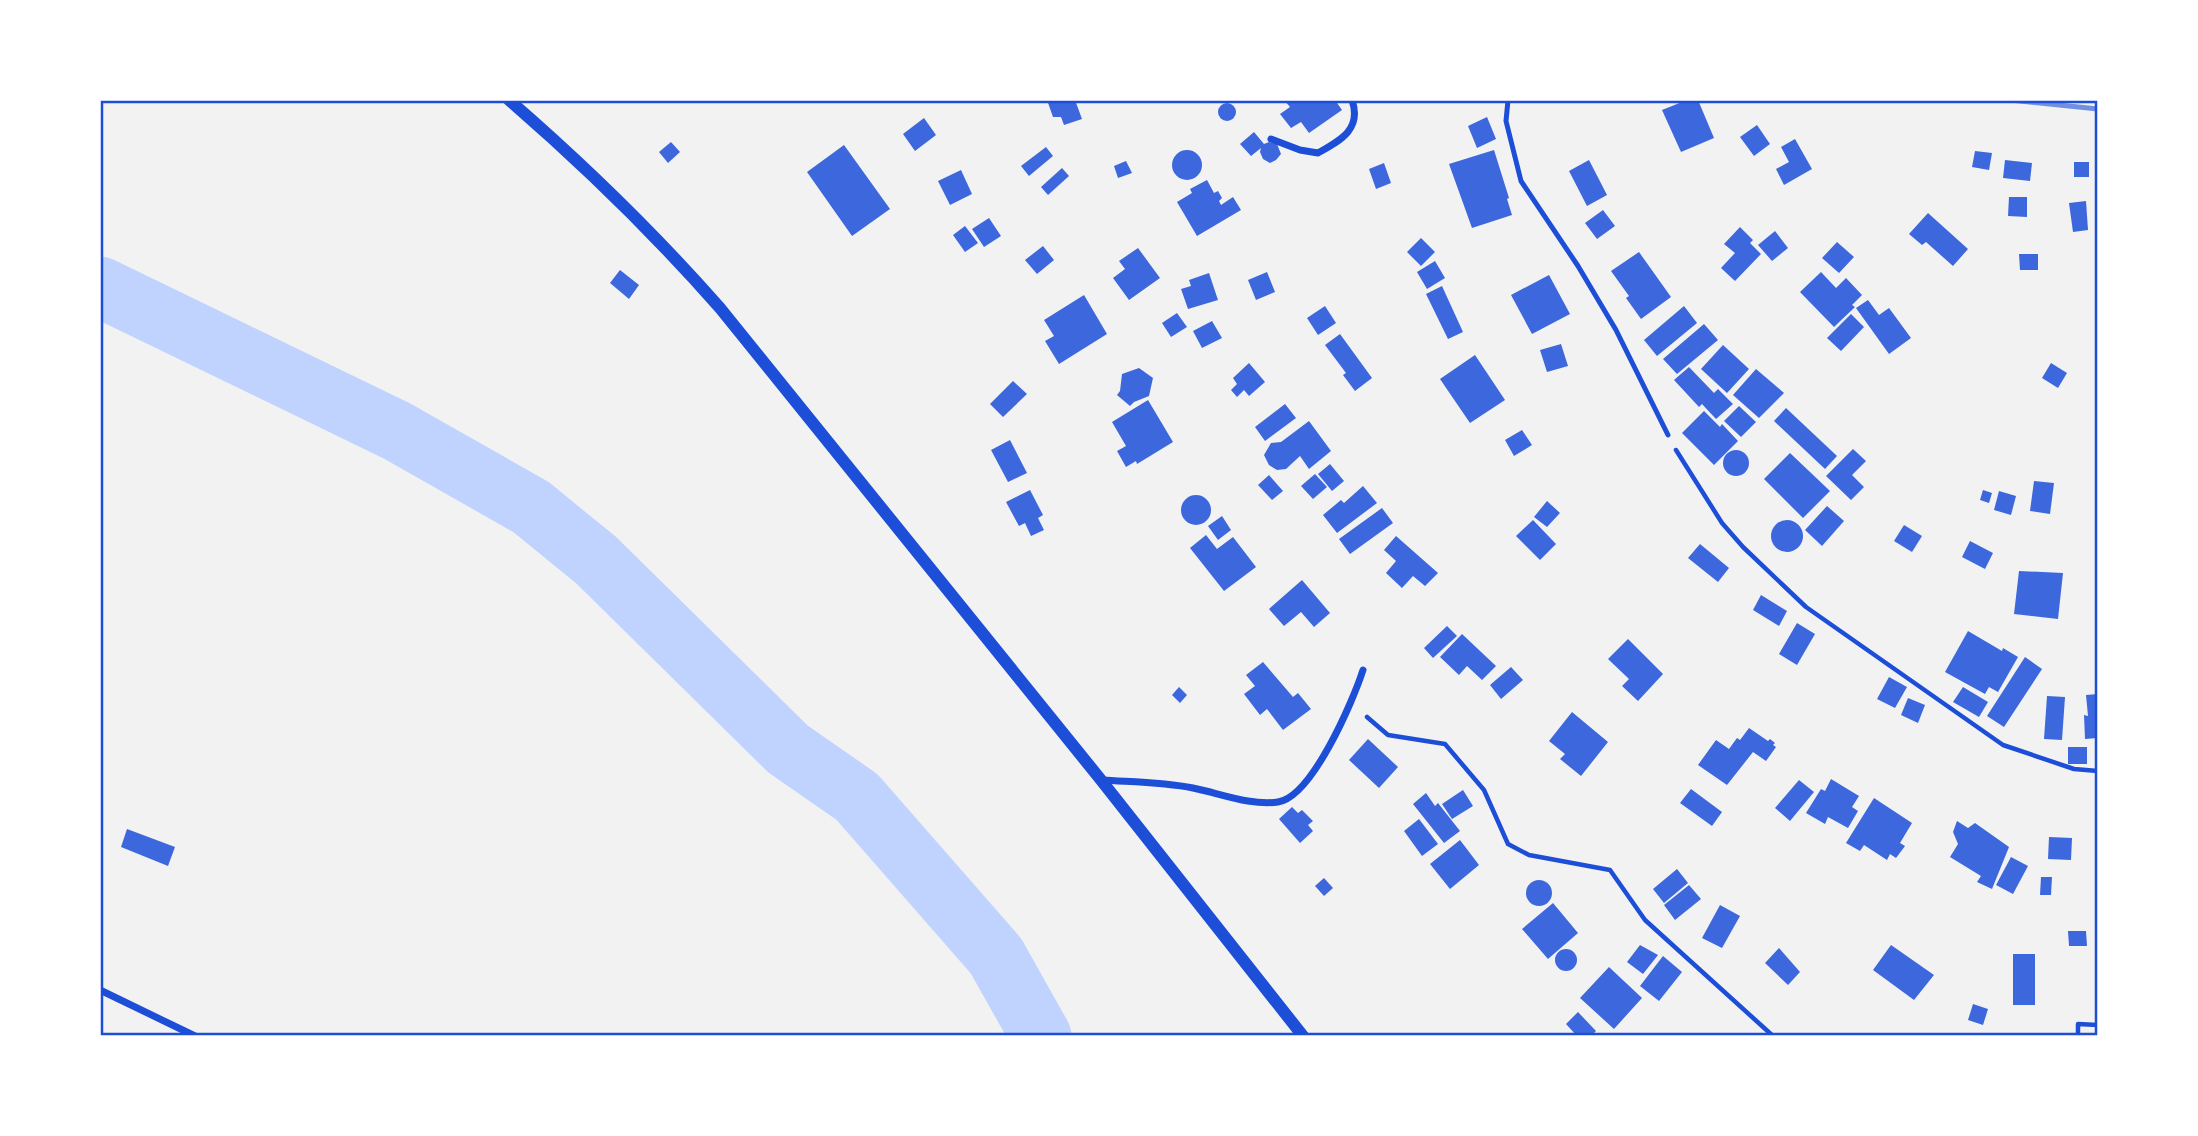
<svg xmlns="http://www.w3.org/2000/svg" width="2198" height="1136" viewBox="0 0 2198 1136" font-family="Cabin,sans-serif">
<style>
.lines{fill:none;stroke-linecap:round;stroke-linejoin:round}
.river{stroke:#bfd3fe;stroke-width:61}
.building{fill:#3d67dc}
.path{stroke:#1d4ed8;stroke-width:4.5}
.service{stroke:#1d4ed8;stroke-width:5}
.minor{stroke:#1d4ed8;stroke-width:7}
.tertiary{stroke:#1d4ed8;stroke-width:12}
.rail{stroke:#7290e2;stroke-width:5}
.neatline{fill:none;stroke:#1d4ed8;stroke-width:2.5}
</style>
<rect width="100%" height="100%" fill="#f2f2f2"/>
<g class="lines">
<!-- river -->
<polyline class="river" points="100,287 397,431 531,507 596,560 788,749 857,797 996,956 1041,1036"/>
</g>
<!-- building -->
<g class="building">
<polygon points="1047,100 1075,100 1082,119 1064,125 1061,117 1053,117"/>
<polygon points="1284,100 1335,100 1342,110 1309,133 1301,122 1291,128 1280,114 1290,107"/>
<polygon points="1687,100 1698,100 1714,138 1681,152 1662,110"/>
<circle cx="1227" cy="112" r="9"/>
<polygon points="1487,117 1496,139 1477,148 1468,126"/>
<polygon points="924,118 936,135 915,151 903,134"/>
<polygon points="1757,125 1770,144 1754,156 1740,137"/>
<polygon points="1254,132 1264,144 1269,142 1277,144 1281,154 1276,160 1270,163 1263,159 1260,152 1261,148 1251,156 1240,144"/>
<polygon points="1795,139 1812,169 1784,185 1776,169 1789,162 1781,147"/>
<polygon points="671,142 680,152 668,163 659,152"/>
<polygon points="844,145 890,209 852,236 807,172"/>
<polygon points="1046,147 1053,156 1029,176 1021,166"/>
<circle cx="1187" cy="165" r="15"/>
<polygon points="1494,150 1509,198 1507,199 1512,215 1472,228 1449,164"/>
<polygon points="1975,151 1992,153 1989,170 1972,167"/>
<polygon points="1589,160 1607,195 1587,206 1569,171"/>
<polygon points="2005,160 2032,163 2030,181 2003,178"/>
<polygon points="1126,161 1132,173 1118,178 1114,166"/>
<rect x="2074" y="162" width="15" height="15"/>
<polygon points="1384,163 1391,183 1376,189 1369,169"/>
<polygon points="1062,168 1069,176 1048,195 1041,187"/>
<polygon points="961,170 972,194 950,205 938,181"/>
<polygon points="1207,180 1214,193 1218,191 1222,198 1219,201 1221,205 1233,197 1241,210 1197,236 1177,202 1192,193 1190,189"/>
<polygon points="2009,197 2027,197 2027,217 2008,216"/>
<polygon points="2086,201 2088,230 2073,232 2069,203"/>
<polygon points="1603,210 1615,226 1597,239 1585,223"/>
<polygon points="1928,213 1968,249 1953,266 1926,242 1922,245 1909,234"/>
<polygon points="989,218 1001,236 984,247 972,229"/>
<polygon points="965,226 978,243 965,252 953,235"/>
<polygon points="1740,227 1753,240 1750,243 1761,254 1735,281 1721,268 1735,253 1724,244"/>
<polygon points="1775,231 1788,248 1772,261 1758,245"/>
<polygon points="1421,238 1435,252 1421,266 1407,252"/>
<polygon points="1837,242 1854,257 1839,273 1822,258"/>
<polygon points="1043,246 1054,260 1037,274 1025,260"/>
<polygon points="1138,248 1160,278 1129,300 1113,278 1125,269 1119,261"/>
<polygon points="1639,252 1671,297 1641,319 1626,298 1629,296 1611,271"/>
<polygon points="2019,254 2038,254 2038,270 2020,270"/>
<polygon points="1435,261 1445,278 1427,289 1417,272"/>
<polygon points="620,270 639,285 629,299 610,283"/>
<polygon points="1267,272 1275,292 1256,300 1248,280"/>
<polygon points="1821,272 1836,288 1846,278 1862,295 1852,305 1855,307 1834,327 1800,292"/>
<polygon points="1209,273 1218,300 1188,309 1181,289 1191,286 1189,280"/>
<polygon points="1549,275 1570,314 1532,334 1511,295"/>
<polygon points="1442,286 1463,332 1448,339 1426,294"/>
<polygon points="1084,295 1107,334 1059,364 1045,341 1054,336 1044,320"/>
<polygon points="1868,300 1879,315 1889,308 1911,338 1889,354 1856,308"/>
<polygon points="1325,306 1336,323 1318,335 1307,318"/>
<polygon points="1684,306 1697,323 1657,356 1644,340"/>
<polygon points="1177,313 1187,327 1171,337 1162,323"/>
<polygon points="1851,314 1864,327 1841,351 1827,338"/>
<polygon points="1212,321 1222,338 1202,348 1193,331"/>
<polygon points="1704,324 1718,340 1677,374 1663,359"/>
<polygon points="1340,334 1372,378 1355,391 1343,375 1346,373 1325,345"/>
<polygon points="1561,344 1568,366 1547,372 1540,350"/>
<polygon points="1723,345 1749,369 1727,393 1701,369"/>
<polygon points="1475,355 1505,400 1470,423 1440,379"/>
<polygon points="1249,363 1265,382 1249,396 1244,390 1237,397 1231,390 1237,384 1233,378"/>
<polygon points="2051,363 2067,373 2058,388 2042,378"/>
<polygon points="1689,367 1714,393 1718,389 1733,404 1716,419 1702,404 1699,407 1674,380"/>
<polygon points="1139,368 1153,378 1149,396 1134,402 1130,406 1117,395 1120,391 1122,374"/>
<polygon points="1756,369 1784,393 1759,418 1733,395"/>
<polygon points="1013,381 1027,394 1003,417 990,404"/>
<polygon points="1148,400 1173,442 1137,464 1136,461 1126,467 1117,451 1126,446 1112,422"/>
<polygon points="1285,404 1296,418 1265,441 1255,427"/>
<polygon points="1739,406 1756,422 1741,437 1724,421"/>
<polygon points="1786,408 1837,456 1825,469 1774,421"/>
<polygon points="1704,411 1720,427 1722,424 1738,441 1714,465 1682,433"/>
<polygon points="1309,421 1331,451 1309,469 1300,456 1286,469 1277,470 1269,465 1264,455 1271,443 1281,442"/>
<polygon points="1522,430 1532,445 1514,456 1505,440"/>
<polygon points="1010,440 1027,473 1008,482 991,450"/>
<polygon points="1853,449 1866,461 1852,475 1864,487 1851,500 1826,476"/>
<circle cx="1736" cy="463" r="13"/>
<polygon points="1790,453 1830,491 1803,518 1764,479"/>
<polygon points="1330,464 1344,481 1332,491 1318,474"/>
<polygon points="1315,474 1327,487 1313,499 1301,486"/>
<polygon points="1269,475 1283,491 1272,500 1258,485"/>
<polygon points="2034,481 2054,483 2050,514 2030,511"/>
<polygon points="1363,486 1377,503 1337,533 1323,515 1341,500 1344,503"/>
<polygon points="1030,490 1043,515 1038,518 1044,530 1031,536 1025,523 1019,526 1006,502"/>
<polygon points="1983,490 1992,493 1989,503 1980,500"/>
<polygon points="1999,491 2016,496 2011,515 1994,510"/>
<circle cx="1196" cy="510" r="15"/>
<polygon points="1547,501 1560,513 1547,527 1534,517"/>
<polygon points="1827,506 1844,521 1822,546 1805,530"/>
<polygon points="1382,508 1393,523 1350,554 1339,539"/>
<polygon points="1222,516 1231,530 1218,540 1208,526"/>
<polygon points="1533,520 1556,544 1540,560 1516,536"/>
<circle cx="1787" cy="536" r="16"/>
<polygon points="1904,525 1922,536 1912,552 1894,541"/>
<polygon points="1206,535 1217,549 1233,537 1256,567 1224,591 1190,548"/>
<polygon points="1396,536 1438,573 1425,586 1413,576 1402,588 1386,573 1396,561 1384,550"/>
<polygon points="1970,541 1993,553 1985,569 1962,557"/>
<polygon points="1700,544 1729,568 1718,582 1688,558"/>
<polygon points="2019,571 2063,573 2058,619 2014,614"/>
<polygon points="1302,580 1330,613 1314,627 1301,612 1284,626 1269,609"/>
<polygon points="1761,595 1787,611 1779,626 1753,610"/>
<polygon points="1797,623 1815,634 1797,665 1779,654"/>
<polygon points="1447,626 1457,636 1433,658 1424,648"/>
<polygon points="1968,631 2002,651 2003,648 2018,657 1998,692 1989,687 1985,694 1945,672"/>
<polygon points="1462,634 1496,666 1482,680 1467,666 1459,675 1440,657"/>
<polygon points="1628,639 1663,674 1638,701 1622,686 1629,679 1608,659"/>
<polygon points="2025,657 2042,669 2004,727 1987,716"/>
<polygon points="1263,662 1293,697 1298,693 1311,709 1283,730 1267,709 1260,715 1244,694 1255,686 1246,675"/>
<polygon points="1511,667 1523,680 1501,699 1490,685"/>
<polygon points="1889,677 1907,687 1895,708 1877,699"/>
<polygon points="1179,687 1187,695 1180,703 1172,695"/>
<polygon points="1963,687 1988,702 1979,717 1953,702"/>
<polygon points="2098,694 2098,738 2085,739 2084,715 2088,716 2086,695"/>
<polygon points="2047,696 2065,697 2062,740 2044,739"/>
<polygon points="1908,698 1925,705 1918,723 1901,715"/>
<polygon points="1572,712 1608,742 1581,776 1560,759 1565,754 1549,741"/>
<polygon points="1749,728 1768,741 1770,739 1775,743 1773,745 1776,747 1766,761 1753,752 1727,785 1698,765 1716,740 1729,749 1737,738 1740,740"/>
<polygon points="1368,739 1398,767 1379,788 1349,760"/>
<rect x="2068" y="747" width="19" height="17"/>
<polygon points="1831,779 1859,796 1852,807 1858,811 1848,828 1828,817 1825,824 1806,813 1821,789 1825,791"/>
<polygon points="1799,780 1814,792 1790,821 1775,808"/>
<polygon points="1691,789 1722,812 1712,826 1680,803"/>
<polygon points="1463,790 1473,806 1452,819 1442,804"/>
<polygon points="1426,793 1435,806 1438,803 1460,831 1444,843 1413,804"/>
<polygon points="1874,798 1912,823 1900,843 1905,846 1896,858 1890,854 1887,860 1864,845 1860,851 1846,843"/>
<polygon points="1292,807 1298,813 1302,810 1313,821 1308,825 1313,831 1300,843 1279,819"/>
<polygon points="1419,819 1438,844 1422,856 1404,831"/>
<polygon points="1957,821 1968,828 1975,823 2009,847 1992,889 1977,882 1981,876 1950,857 1958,844 1953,832"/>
<polygon points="127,829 175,847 168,866 121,847"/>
<polygon points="2049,837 2072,838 2071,860 2048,859"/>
<polygon points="1460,840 1479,865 1450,889 1430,864"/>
<polygon points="2011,857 2028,866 2013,894 1996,885"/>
<polygon points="1677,869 1688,883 1664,903 1653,889"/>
<polygon points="2041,877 2052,877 2051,895 2040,895"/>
<polygon points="1324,878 1333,888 1324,896 1315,886"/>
<circle cx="1539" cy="893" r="13"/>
<polygon points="1689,885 1701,899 1675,920 1664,905"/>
<polygon points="1553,903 1578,933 1548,959 1522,929"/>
<polygon points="1720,905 1740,916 1722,948 1702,938"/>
<polygon points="2068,931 2086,931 2087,946 2069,946"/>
<polygon points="1640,945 1658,955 1643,974 1627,962"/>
<polygon points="1891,945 1934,975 1914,1000 1873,970"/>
<polygon points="1779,948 1800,972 1788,985 1765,963"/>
<circle cx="1566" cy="960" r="11"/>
<rect x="2013" y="954" width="22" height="51"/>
<polygon points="1663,956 1682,972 1659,1001 1640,986"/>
<polygon points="1609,967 1642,998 1614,1029 1580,998"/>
<polygon points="1973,1004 1988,1009 1983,1025 1968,1020"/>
<polygon points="1578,1012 1596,1031 1591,1036 1577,1036 1566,1024"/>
</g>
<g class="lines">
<!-- path -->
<g class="path">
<polyline points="1676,450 1722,523 1743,547 1806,607 2003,745 2074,769 2098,771"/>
<polyline points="1367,717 1388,735 1445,744 1484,790 1508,844 1529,855 1610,870 1645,920 1773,1036"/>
<polyline points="2078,1036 2078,1024 2098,1025"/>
</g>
<!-- service -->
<polyline class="service" points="1508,100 1506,121 1521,181 1578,266 1616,330 1668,435"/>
<!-- minor -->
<g class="minor">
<path d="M1271,139L1300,150L1318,153C1341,140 1362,129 1352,100"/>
<path d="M1102,780C1132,782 1163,782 1193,788C1219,793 1251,806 1278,802C1312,797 1353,701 1363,670"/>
<polyline points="100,990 195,1036"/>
</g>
<!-- tertiary -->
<path class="tertiary" d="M509,100C584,165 654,233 720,308L1101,780L1303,1036"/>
<!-- rail -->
<polyline class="rail" points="2010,100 2098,109"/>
</g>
<!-- border -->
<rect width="2198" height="1136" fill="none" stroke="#ffffff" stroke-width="203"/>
<rect x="102" y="102" width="1994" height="932" class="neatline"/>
</svg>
